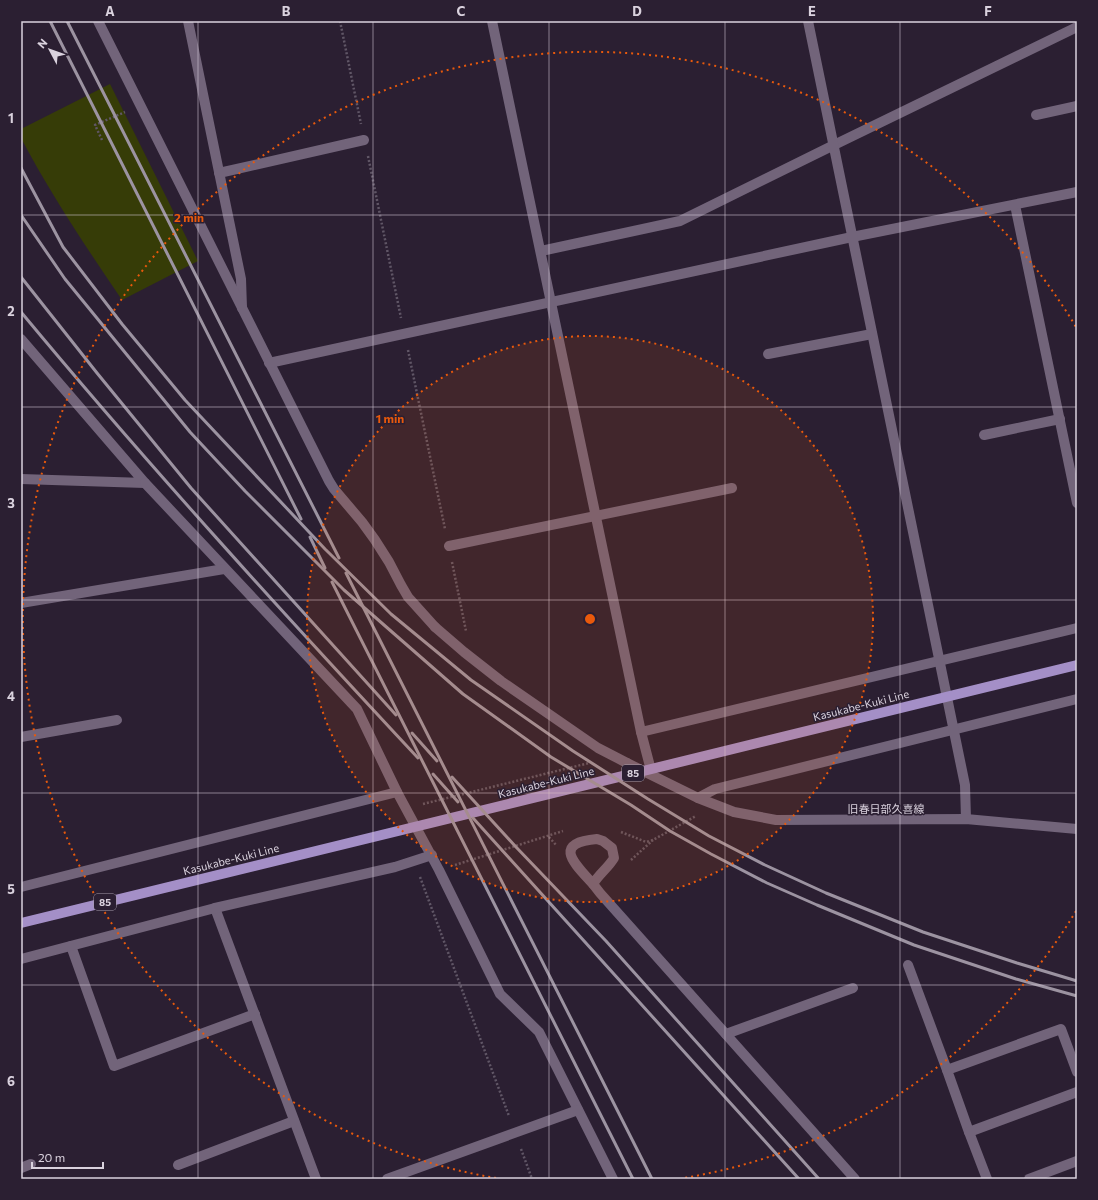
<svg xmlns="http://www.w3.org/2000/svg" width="1098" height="1200" viewBox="0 0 1098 1200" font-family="Commissioner,'Noto Sans JP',sans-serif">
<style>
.green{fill:#363c07}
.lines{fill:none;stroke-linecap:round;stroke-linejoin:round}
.path{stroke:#605666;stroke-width:2.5;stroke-dasharray:2 2;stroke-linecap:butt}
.service{stroke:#72647a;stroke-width:10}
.minor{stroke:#72647a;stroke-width:10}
.tertiary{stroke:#72647a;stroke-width:10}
.primary{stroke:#a48fc7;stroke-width:10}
.rail{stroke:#9c93a1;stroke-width:3}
.grid{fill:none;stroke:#dad2de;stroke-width:1;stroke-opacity:0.55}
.ring{fill:none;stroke:#e8590c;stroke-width:2;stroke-dasharray:2 4}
.labels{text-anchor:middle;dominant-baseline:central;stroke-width:3;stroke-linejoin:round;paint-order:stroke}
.shield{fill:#2b1f32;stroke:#a69caa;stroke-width:1}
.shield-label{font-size:10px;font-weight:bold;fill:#dad2de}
.street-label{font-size:11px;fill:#dad2de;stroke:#2b1f32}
.centre{fill:#e8590c;stroke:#2b1f32;stroke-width:2}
.ring-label{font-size:12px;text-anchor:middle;font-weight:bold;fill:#e8590c;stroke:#2b1f32;stroke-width:3;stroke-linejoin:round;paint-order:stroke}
.neatline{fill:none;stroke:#dad2de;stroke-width:1.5}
.grid-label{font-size:13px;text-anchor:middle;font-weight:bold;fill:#dad2de}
</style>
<rect width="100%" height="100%" fill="#2b1f32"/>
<!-- green -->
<path class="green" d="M110,84L198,261L122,300C86,247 51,195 21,138V129Z"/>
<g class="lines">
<!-- path -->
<g class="path">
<polyline points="340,21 361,124"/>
<polyline points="102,140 95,125 125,112"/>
<polyline points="368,156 401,318"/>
<polyline points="408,350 445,529"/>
<polyline points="452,562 466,631"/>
<polyline points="423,804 589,763"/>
<polyline points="621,832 646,842 653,840 696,816"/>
<polyline points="549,837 556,845"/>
<polyline points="631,860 653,840"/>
<polyline points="455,865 563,831"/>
<polyline points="420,877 509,1116"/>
<polyline points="521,1149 532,1179"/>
</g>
<!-- service -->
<g class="service">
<polyline points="188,21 241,279 242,308"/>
<polyline points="219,173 364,140"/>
<polyline points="541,251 680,221 834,145 1077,27"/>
<polyline points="768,354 872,334"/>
<polyline points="984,435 1060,419"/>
<polyline points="449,546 732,488"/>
<polyline points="435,627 464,652 501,681 598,748 627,763"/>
<polyline points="71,946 114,1066 255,1014"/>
<polyline points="908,965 947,1070"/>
<polyline points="726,1034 853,988"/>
<polyline points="969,1132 947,1070 1061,1029 1077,1072"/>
<polyline points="178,1165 294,1121"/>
<polyline points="21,1168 31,1164"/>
<polyline points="987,1179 969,1132 1077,1092"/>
<polyline points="1029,1179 1077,1161"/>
</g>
<!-- minor -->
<g class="minor">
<polyline points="98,21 329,481 334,489 362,522 375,540 389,562 401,585 408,597 435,627"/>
<polyline points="492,21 641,732 652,774"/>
<polyline points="1036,115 1077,106"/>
<polyline points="1015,205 1077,503"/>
<polyline points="21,339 145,483 21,479"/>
<polyline points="269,363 852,237 1077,192"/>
<polyline points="145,483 357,709 397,792 439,870 500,994 539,1032 613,1179"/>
<polyline points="21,603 224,569"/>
<polyline points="641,732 1077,628"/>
<polyline points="21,737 117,720"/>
<polyline points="627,763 698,798 715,789 1077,699"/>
<path d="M597,839L603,841L612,848L614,858C608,868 600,873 593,884C575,864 551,843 597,839Z"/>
<polyline points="593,884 600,893 855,1179"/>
<polyline points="21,887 397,792"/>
<polyline points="215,908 316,1179"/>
<polyline points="21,959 215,908 395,867 432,855"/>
<polyline points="387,1179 578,1110"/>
</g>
<!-- tertiary -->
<g class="tertiary">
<polyline points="808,21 965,785 966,819"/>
<polyline points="698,798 734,812 776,820 966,819 1077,829"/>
</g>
<!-- primary -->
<polyline class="primary" points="21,923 1077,665"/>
<!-- rail -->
<g class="rail">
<polyline points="50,21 301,519"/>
<polyline points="67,21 339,558"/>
<polyline points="21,168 63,247 122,324 185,400 325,549 391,614 471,680 573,751 648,799 709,836 765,865 826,893 923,932 1017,963 1077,981"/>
<polyline points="21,215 65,279 190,432 245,491 344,590 463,694 551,757 631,805 670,831 711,854 767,883 817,905 914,945 1016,979 1077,996"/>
<polyline points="21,277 97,373 191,488 396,715"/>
<path d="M21,312C148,465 282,612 418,758"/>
<polyline points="310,537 325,568"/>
<polyline points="346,573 652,1179"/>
<polyline points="332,582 633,1179"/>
<polyline points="412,733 437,761"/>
<polyline points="433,774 458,802"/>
<polyline points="452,777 516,847 606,941 819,1179"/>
<polyline points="473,818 799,1179"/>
</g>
</g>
<!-- grid -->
<path class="grid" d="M198,21V1179M373,21V1179M549,21V1179M725,21V1179M900,21V1179M21,215H1077M21,407H1077M21,600H1077M21,793H1077M21,985H1077"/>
<!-- distance rings -->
<circle cx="590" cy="619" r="283" fill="#e8590c" fill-opacity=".12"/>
<g class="ring">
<circle cx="590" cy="619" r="283"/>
<path d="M1076 911A567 567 0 0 1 684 1178M496 1178A567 567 0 1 1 1076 327"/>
</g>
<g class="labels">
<!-- shield labels -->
<g class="shield">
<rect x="622" y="765" width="22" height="16" rx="3"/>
<rect x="94" y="894" width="22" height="16" rx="3"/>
</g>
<g class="shield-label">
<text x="633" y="773">85</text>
<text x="105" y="902">85</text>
</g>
<!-- street labels -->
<g class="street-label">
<text transform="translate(861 705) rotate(-14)">Kasukabe-Kuki Line</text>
<text transform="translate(546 782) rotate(-14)">Kasukabe-Kuki Line</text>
<text x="886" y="808">旧春日部久喜線</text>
<text transform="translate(231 859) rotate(-14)">Kasukabe-Kuki Line</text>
</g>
</g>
<circle cx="590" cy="619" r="6" class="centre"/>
<g class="ring-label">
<text x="189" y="222">2 min</text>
<text x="390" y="423">1 min</text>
</g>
<!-- border -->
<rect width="1098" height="1200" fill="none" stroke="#2b1f32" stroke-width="44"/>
<!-- north arrow -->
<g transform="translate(50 50) rotate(311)" stroke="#2b1f32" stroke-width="3" paint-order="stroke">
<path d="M0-3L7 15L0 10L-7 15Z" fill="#dad2de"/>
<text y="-6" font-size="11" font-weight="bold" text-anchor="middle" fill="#dad2de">N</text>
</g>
<!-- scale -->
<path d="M32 1162v6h71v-6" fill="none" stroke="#dad2de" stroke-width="2"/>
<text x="38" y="1162" font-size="12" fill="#dad2de" stroke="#2b1f32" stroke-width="3" paint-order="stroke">20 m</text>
<rect x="22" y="22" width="1054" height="1156" class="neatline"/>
<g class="grid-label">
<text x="110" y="16">A</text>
<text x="286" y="16">B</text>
<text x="461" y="16">C</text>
<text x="637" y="16">D</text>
<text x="812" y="16">E</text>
<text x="988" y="16">F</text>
<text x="11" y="123">1</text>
<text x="11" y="316">2</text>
<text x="11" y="508">3</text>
<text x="11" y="701">4</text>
<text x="11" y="894">5</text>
<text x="11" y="1086">6</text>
</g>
</svg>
